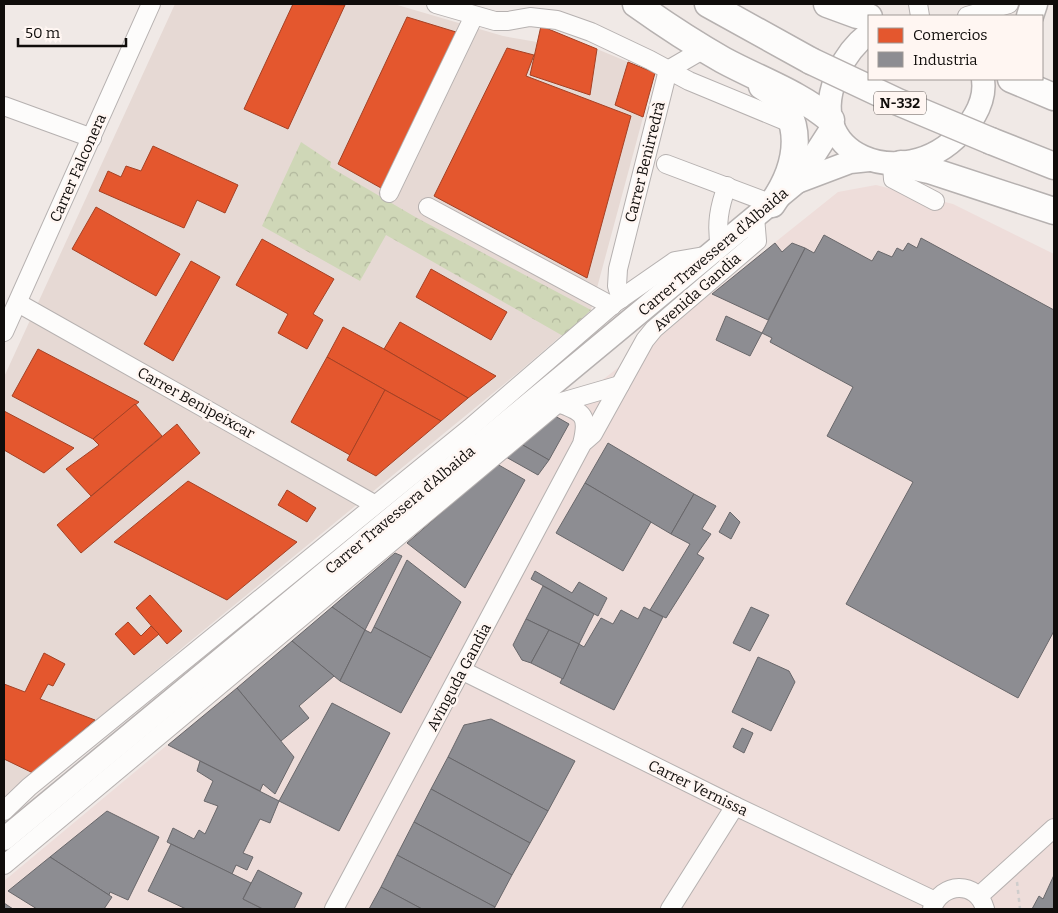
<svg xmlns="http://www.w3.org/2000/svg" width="1058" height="913" viewBox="0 0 1058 913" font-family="Bitter,serif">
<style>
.built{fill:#e6d9d4}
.industrial{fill:#eeddda}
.park{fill:url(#park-crowns)}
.shops{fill:#e4572e;stroke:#a44124}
.industry{fill:#8d8d92;stroke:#68676a}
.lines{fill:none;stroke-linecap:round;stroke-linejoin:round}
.minor-casing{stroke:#b6b1b0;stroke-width:20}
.major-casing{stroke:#b6b1b0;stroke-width:25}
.highway-casing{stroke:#b6b1b0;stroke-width:29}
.path{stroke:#cfcdcc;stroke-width:2.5;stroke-dasharray:4 4;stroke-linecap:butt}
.minor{stroke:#fdfcfb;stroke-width:18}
.major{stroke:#fdfcfb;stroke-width:22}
.highway{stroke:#fdfcfb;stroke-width:26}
.highway-bridge-casing{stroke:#b6b1b0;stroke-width:29;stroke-linecap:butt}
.highway-bridge{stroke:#fdfcfb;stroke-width:26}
.labels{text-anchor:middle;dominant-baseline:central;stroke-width:5;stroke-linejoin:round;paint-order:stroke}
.shield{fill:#fff6f2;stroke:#585350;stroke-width:1}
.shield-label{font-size:14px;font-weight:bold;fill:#100d0b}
.street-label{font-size:15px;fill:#100d0b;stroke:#fff6f2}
</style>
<defs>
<pattern id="park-crowns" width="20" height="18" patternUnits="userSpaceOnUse" patternTransform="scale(1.25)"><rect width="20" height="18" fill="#cfd7b7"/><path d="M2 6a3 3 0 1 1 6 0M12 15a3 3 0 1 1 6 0" fill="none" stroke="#b1b79c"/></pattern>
</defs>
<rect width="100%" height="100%" fill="#f0e9e6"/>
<!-- built -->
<polygon class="built" points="175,4 394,4 503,36 537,42 541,26 655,73 591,310 520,371 188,643 4,799 4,377"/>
<!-- industrial -->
<polygon class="industrial" points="876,185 953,204 1054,254 1054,909 4,909 4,881 292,641 506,457 838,192"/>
<!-- park -->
<polygon class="park" points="301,142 331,162 330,167 417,218 591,310 563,336 386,235 360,281 262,226"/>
<!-- shops -->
<g class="shops">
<polygon points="293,4 345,5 288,129 244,109"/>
<polygon points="407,17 456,32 381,188 338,164"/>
<polygon points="541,26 597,49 590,95 530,75"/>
<polygon points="507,48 534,55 526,76 631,116 587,278 434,196"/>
<polygon points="628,62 655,73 643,117 615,105"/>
<polygon points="153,146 238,185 225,213 197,200 184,228 99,191 108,171 121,177 126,166 141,171"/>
<polygon points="96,207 180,254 156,296 72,249"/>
<polygon points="262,239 334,279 313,314 323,320 307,349 278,333 288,314 236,285"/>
<polygon points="191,261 220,277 173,361 144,344"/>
<polygon points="431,269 507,312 491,340 416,297"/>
<polygon points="400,322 496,376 468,398 384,349"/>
<polygon points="343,327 384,349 468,398 441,421 385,390 327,357"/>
<polygon points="38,349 139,402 93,439 12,396"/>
<polygon points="327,357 385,390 350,455 291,422"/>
<polygon points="385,390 441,421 376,476 347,460"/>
<polygon points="135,404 162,436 91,496 66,469 99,445 93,439"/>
<polygon points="4,411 74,448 44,473 4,450"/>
<polygon points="177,424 200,453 81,553 57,525"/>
<polygon points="188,481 297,542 227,600 114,542"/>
<polygon points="287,490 316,508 307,522 278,505"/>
<polygon points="150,595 182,631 167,644 136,608"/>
<polygon points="128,622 141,636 151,626 159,634 134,655 115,634"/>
<polygon points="44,653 65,664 53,686 48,684 40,699 95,720 33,773 4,759 4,684 25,692"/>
</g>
<!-- industry -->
<g class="industry">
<polygon points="824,235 872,261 878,251 892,257 897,248 903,251 908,243 917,248 921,238 1054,310 1054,631 1018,698 846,604 913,482 827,436 853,387 770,342 772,338 762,333 805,248 814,253"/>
<polygon points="775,243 782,252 792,243 805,248 768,320 712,294"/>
<polygon points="726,316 762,333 750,356 716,340"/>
<polygon points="555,416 569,424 549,460 521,444"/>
<polygon points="608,443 694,494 671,534 585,483"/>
<polygon points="521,444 549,460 538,475 506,457"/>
<polygon points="497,464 525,480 465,588 407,543"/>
<polygon points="585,483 651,522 623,571 556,533"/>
<polygon points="694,494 716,506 702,529 711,534 697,554 704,558 666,618 650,610 690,544 671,534"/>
<polygon points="730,512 740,522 731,539 719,532"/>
<polygon points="395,553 402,556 365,630 332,607"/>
<polygon points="407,560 461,602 431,658 374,627"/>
<polygon points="535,571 572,593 579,582 607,598 598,616 531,579"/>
<polygon points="543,586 594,614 579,644 526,619"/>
<polygon points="332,607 365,630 340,681 292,641"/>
<polygon points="644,607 663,617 614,710 560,683 579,644 584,647 601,618 613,624 621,610 638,619"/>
<polygon points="751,607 769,615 750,651 733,643"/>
<polygon points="526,619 549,630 531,663 522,660 513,645"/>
<polygon points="374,627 431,658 401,713 340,681 365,630 371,633"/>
<polygon points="549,630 579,644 563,679 531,663"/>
<polygon points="292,641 334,676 299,706 309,718 281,741 237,688"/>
<polygon points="758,657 789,671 795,682 771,731 732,712"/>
<polygon points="237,688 294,757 275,794 263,784 260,791 168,745"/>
<polygon points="332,703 390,733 339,831 279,801"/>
<polygon points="491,719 575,761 548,811 448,757 464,725"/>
<polygon points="742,728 753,733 744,753 733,747"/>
<polygon points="448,757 548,811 530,843 431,789"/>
<polygon points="200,761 279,801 270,823 260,819 243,853 253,857 247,870 236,865 232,874 167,842 173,828 194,839 199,830 205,834 218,806 204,801 213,781 197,771"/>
<polygon points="431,789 530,843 512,875 414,822"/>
<polygon points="107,811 159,837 128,900 110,892 109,895 50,857"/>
<polygon points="414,822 512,875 495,907 397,855"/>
<polygon points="171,844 251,883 243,899 263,909 186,909 148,891"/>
<polygon points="397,855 495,907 494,909 422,909 381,887"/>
<polygon points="50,857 112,897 104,909 37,909 8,891"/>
<polygon points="258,870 302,893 294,909 263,909 243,899"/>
<polygon points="1054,875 1054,909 1032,909 1039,896 1043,899"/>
<polygon points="381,887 422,909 369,909"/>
<polygon points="4,903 13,909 4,909"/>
</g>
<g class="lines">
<defs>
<g id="minor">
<polyline points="436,4 495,21 508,21 530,17 557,20 591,32 650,60 689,81 783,120"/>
<polyline points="918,4 920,16"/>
<polyline points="967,16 1009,4"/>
<polyline points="668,70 704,49"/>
<polyline points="4,106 92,138"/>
<polyline points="666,164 772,204"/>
<polyline points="892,165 893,179 935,201"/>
<polyline points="389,193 474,16"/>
<polyline points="428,207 612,306"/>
<path d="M720,246C716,225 719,207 727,186"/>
<polyline points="621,299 617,286 618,269 668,70"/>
<polyline points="18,303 374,504"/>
<polyline points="4,332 151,4"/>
<polyline points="585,441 593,434 645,340 654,329 757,241 755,217"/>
<polyline points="463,671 735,806 935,901"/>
<polyline points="4,811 29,787 470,428 616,302 675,261 710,255"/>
<polyline points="4,865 558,403 620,385"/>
<polyline points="979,896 1054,828"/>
<path d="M334,909L582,444C589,416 584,412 558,403"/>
<polyline points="670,909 735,806"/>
<path d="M932,909C941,882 977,880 985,909"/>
</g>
<g id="major">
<path d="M869,33C855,44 846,55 839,71C798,155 903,195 961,133C975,119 986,99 983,79"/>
<polyline points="797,182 850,162 869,160"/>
<polyline points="4,839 797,182 833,126"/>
</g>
<g id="highway">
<path d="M636,4C664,24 693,43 723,60C760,80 799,93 831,120"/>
<polyline points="708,4 811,61"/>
<polyline points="827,4 857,15 869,17"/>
<polyline points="1030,16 1034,4"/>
<polyline points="1011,79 1054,97"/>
<path d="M762,86C809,114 799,166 772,204"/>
<polyline points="991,141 1054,166"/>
<polyline points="901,164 929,170 1054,211"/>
</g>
</defs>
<!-- minor casing -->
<use href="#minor" class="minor-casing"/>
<!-- major casing -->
<use href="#major" class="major-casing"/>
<!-- highway casing -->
<use href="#highway" class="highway-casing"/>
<!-- path -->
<polyline class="path" points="1017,882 1020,909"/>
<!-- minor -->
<use href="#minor" class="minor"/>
<!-- major -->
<use href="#major" class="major"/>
<!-- highway -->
<use href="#highway" class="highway"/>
<defs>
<polyline id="highway-bridge" points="811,61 898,102 991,141"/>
</defs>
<!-- highway-bridge casing -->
<use href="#highway-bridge" class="highway-bridge-casing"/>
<!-- highway-bridge -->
<use href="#highway-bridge" class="highway-bridge"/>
</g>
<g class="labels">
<!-- shield labels -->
<rect class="shield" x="874" y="91.5" width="52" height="23" rx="4"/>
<g class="shield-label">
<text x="900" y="103">N-332</text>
</g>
<!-- street labels -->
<g class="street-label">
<text transform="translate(645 162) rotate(-76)">Carrer Benirredrà</text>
<text transform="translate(78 168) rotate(-66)">Carrer Falconera</text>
<text transform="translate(713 252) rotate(-40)">Carrer Travessera d'Albaida</text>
<text transform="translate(697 292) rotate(-41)">Avenida Gandia</text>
<text transform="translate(196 403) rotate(29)">Carrer Benipeixcar</text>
<text transform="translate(400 510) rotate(-40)">Carrer Travessera d'Albaida</text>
<text transform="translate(459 677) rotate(-62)">Avinguda Gandia</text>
<text transform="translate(698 788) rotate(26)">Carrer Vernissa</text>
</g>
</g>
<!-- border -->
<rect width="1058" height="913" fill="none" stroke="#100d0b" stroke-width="10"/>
<!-- legend -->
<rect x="868" y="15" width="175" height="65" fill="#fff6f2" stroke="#9f9996"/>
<rect x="878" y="28" width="25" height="15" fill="#e4572e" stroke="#9f9996"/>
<text x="913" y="40" font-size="15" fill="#100d0b">Comercios</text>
<rect x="878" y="52" width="25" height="15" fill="#8d8d92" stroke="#9f9996"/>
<text x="913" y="65" font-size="15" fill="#100d0b">Industria</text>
<!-- scale -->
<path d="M18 38v8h108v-8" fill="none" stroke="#100d0b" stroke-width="2.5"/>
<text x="25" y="38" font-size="15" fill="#100d0b" stroke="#fff6f2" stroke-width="4" paint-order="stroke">50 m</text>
</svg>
